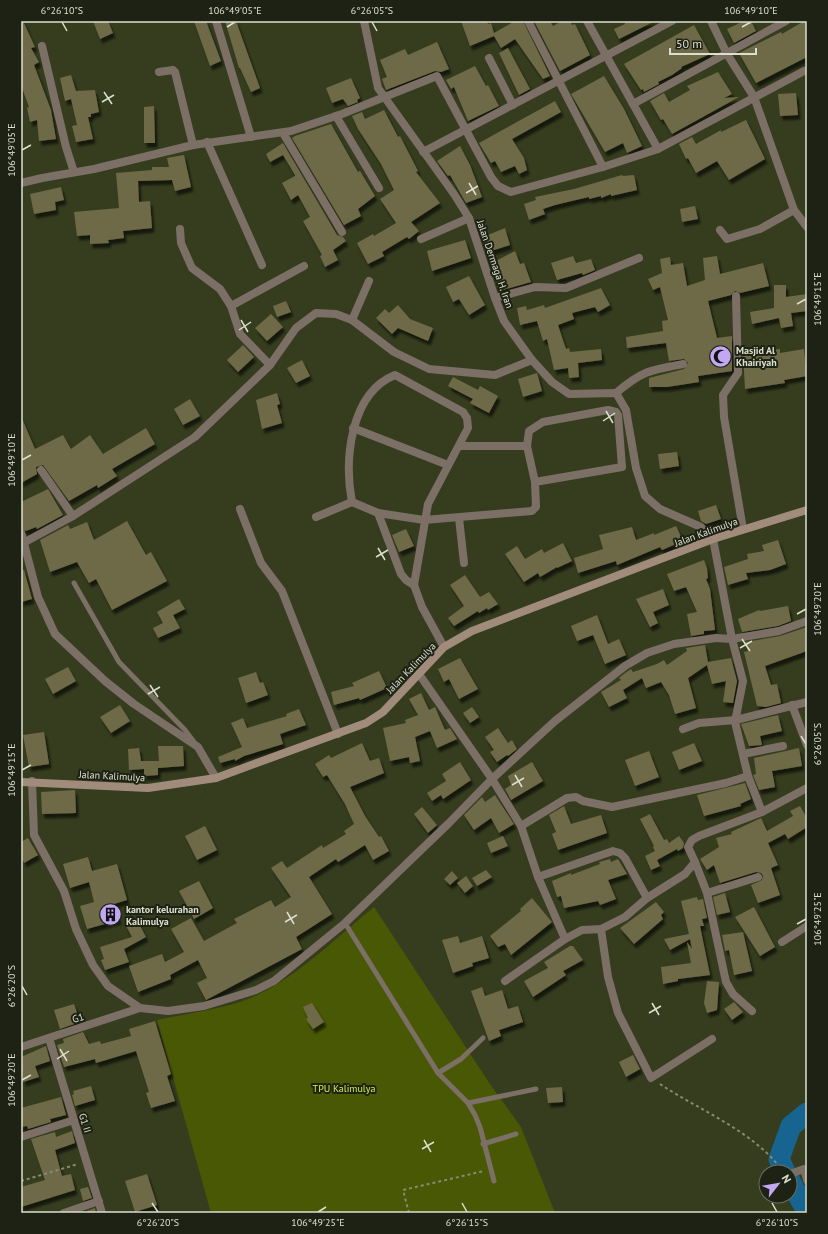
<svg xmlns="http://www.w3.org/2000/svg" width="828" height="1234" viewBox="0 0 828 1234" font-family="'PT Sans',sans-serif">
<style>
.green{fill:#495805}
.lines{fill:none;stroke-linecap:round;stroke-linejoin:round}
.river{stroke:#176490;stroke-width:21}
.building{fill:#6e6947;filter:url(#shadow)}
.path{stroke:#858b73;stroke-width:2;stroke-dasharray:3 3;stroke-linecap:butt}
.lane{stroke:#7c6f65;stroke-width:5}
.street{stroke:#7c6f65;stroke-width:8}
.secondary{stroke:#a18c7c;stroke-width:8}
.ticks{fill:none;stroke:#dbe0ce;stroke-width:1.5}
.labels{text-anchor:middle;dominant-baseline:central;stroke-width:4;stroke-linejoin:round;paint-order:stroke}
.street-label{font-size:10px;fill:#dbe0ce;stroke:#1e2214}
.poi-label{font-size:10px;font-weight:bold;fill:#dbe0ce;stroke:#1e2214;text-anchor:start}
.park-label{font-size:10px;fill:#d2f542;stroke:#1e2214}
.neatline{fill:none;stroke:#dbe0ce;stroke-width:1.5}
.ticks-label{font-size:10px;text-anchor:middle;fill:#dbe0ce}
</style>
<defs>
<filter id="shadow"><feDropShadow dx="2.5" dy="4.5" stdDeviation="1" flood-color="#0009"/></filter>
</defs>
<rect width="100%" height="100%" fill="#353d1e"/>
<!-- green -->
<path class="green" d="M374,907L490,1084L521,1127L555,1213H211L157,1020C183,1014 216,1010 240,1002C290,985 333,940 374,907Z"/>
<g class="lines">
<!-- river -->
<g class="river">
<polyline points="785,1172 779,1159 791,1126 807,1113"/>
<polyline points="790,1181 807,1211"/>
</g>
</g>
<!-- building -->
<g class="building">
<polygon points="21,21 23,21 35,47 31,48 39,62 34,65 51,110 56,139 39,141 37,120 30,122 27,108 29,107 21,85"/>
<polygon points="93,21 108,21 113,33 100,39"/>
<polygon points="194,21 206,21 221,61 210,66"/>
<polygon points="225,21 236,21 260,88 251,92 240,68 239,68"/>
<polygon points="461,21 487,21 488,24 491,23 494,33 515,21 523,21 550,76 543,79 515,39 501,48 494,36 470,46"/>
<polygon points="534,21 550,21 553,26 562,21 570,21 572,25 575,24 590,55 560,71"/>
<polygon points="624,21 655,21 619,39 614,29 625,24"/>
<polygon points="744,21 751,21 756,31 734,43 727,29"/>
<polygon points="804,21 807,21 807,57 756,83 739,53 781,32 782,34"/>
<polygon points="694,25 710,54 681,67 682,68 672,75 658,82 659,84 644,92 643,89 641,90 624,64"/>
<polygon points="437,42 449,69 441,72 435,71 386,90 382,79 387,77 380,60 405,49 408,55"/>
<polygon points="508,48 530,89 519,95 499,53"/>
<polygon points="475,66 486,86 488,85 499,106 468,121 454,87 451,89 446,80"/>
<polygon points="718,72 732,94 724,98 739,97 672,134 663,119 661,120 650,101 664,93 669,102 690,90 687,86"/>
<polygon points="71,75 76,91 95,90 99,112 91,114 91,117 88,117 93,139 76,142 72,126 77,125 71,99 65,101 60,78"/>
<polygon points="604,76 624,109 642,146 627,153 623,143 605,152 571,94"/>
<polygon points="351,78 360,98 357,100 358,102 348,106 343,99 332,103 326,88"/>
<polygon points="796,93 798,115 780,116 778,94"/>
<polygon points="555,101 561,112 512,139 524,158 527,170 519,174 515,166 501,172 495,161 491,163 479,143"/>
<polygon points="154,106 155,143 144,143 144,107"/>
<polygon points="384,110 398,137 400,136 418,171 416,172 440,203 411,222 419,231 409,239 407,237 382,252 384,256 368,264 357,243 373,234 374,236 396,223 380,199 394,190 381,164 358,129 352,116 362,112 365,119"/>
<polygon points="746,120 765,159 729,180 717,161 696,173 688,158 686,159 679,144 692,137 696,144 721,130 721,132"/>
<polygon points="331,124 358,172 360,171 375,196 358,209 361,216 344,225 292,138 295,136"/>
<polygon points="283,143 337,235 343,237 346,241 333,250 338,260 325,267 320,256 322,255 303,221 310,217 298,195 291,200 282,183 295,176 295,175 283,155 270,162 266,154"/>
<polygon points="460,146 470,165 482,197 466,203 450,175 448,176 437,161"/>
<polygon points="184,155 191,187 175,191 172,180 138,181 139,202 150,201 152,228 123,231 124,238 108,240 109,243 90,244 90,235 77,236 74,212 119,208 116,173 152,170 152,167 169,167 167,158"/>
<polygon points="622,175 623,176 634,175 637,190 611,196 611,194 601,198 601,196 589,199 589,197 580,199 555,205 543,209 545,214 529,220 524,204 536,200 535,197 574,189"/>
<polygon points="61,187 64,200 55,202 56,210 34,214 30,194"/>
<polygon points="695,206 698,219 682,222 680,209"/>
<polygon points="505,228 510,245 488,252 483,237"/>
<polygon points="465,240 471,258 432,271 427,251"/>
<polygon points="515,251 520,264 524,263 531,282 499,291 493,274 496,273 492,263"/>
<polygon points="573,256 576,263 591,259 595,270 583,275 582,273 557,280 551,263"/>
<polygon points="717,256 720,274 763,263 769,286 740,293 735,291 731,295 708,301 717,338 732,336 732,371 698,376 699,382 667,387 649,387 649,378 684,369 688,363 684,359 669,361 666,343 627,348 626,337 663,331 662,321 668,320 660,287 653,290 648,279 662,273 660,259 670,257 671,265 683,263 687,286 705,280 703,258"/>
<polygon points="469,276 485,305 469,315 459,299 453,302 446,287"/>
<polygon points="774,285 786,285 786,297 807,294 807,311 791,313 793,326 781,328 779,318 752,324 750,312 774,308"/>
<polygon points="601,288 610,305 598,312 595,307 572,313 574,319 558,325 566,349 569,348 570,352 601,349 602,360 578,363 579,377 569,378 568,368 554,370 547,339 543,341 537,321 520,325 517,308 526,306 527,310 544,305 545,308"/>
<polygon points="286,301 291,312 277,317 273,306"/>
<polygon points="398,305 410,319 433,328 428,341 398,328 392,334 376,318 385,309 389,313"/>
<polygon points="271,314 283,327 267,341 255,328"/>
<polygon points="243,345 254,357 238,372 227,360"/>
<polygon points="780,349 780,353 804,349 807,376 784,380 785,383 745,389 743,354"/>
<polygon points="302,360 310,376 296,383 287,368"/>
<polygon points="537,373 542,391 523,397 518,379"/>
<polygon points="453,377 478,390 480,386 498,396 489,413 470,403 473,399 448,386"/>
<polygon points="277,393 280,404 277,405 282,423 262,429 256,400"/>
<polygon points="190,399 200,416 183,425 174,409"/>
<polygon points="21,416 35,449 63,435 71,449 90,435 103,454 146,428 155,444 112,469 117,476 98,488 97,485 69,501 43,465 36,467 37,474 21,483"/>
<polygon points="677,452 679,466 660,469 658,454"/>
<polygon points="48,489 63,515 37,529 36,527 26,531 21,527 21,502"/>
<polygon points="716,505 721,519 706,524 701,521 698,511"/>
<polygon points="127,521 146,555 151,552 167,581 112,610 96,579 89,583 77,562 50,572 40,540 68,525 70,529 87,522 94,540"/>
<polygon points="676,526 683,541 662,550 660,547 617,565 616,561 578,573 574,558 603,549 599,535 632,527 636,540 654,533 654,535"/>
<polygon points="406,529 414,546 399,552 392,535"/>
<polygon points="778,540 786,564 770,570 746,573 748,579 728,585 724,567 748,559 747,554 764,551 762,545"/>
<polygon points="563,543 572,561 557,568 557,567 540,577 538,573 524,582 505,554 517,546 525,559 542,549 544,553"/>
<polygon points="704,560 707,568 708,578 706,579 710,589 715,630 704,631 704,634 691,636 687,614 697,612 686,587 674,591 667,574"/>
<polygon points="21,570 24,570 32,599 21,602"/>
<polygon points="465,575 480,597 489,592 498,604 488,610 487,608 479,613 478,611 454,626 448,618 464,606 450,585"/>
<polygon points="663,589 669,605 653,612 658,623 650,627 636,599"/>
<polygon points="179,599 185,609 173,615 180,628 158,638 153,628 163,623 157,612"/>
<polygon points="788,606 791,621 778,626 742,632 738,619 759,610 760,611"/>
<polygon points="597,615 608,644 619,639 626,655 605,664 593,635 577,641 571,626"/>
<polygon points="807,627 807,651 765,666 771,685 777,684 781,703 766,707 757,706 744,652 748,651 745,642 780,636"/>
<polygon points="705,645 708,662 731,658 737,681 733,703 723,702 726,681 712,684 707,665 688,678 696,708 675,714 669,695 661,682 646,688 642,678 623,690 627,698 609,707 601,692 621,680 619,678 625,673 631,669 633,672 657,664 664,660 667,665 687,651 686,648"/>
<polygon points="460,658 478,689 459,699 449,679 444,682 438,669"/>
<polygon points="68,667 76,681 53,694 45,679"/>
<polygon points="379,671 387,688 360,700 359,698 334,705 331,692 354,686 352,683"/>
<polygon points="256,672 260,683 263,682 268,695 246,703 238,678"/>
<polygon points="421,693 429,710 435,707 445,730 450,728 457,739 437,748 430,731 415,737 420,761 410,763 409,757 390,761 383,728 406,723 405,720 418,715 409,699"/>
<polygon points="120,705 130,721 111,733 100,717"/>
<polygon points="472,707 479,717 470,723 463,713"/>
<polygon points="299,709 306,725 280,734 283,744 244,756 235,761 235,759 220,763 218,757 242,747 231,723 243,718 247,728 287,716 286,714"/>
<polygon points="778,715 782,731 760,736 762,745 749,746 741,724"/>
<polygon points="498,728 508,743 512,740 517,749 508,756 507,755 497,762 490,752 494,750 485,737"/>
<polygon points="44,732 49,764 29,767 23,735"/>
<polygon points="362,743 370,761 379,758 384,773 350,787 365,816 379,837 381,836 389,851 373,860 365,845 338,862 336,859 309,877 332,914 296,937 302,949 206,1000 197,983 207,978 198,960 170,975 171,979 138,992 129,966 162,954 165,962 184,952 171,929 191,918 204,941 237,923 234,919 271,900 275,907 291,897 271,868 282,861 287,868 322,845 323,848 346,834 344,831 354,824 345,804 327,775 323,777 315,764 329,755 331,758"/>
<polygon points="694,743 702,761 679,770 672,752"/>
<polygon points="158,746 183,746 184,766 158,768 158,775 144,776 144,769 129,770 128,749 139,748 141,761 159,761"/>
<polygon points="799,748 802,766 772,771 775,787 759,790 753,775 756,774 754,758"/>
<polygon points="649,751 659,777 635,786 625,760"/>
<polygon points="460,762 471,780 443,799 441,795 432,801 427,793 446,781 442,774"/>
<polygon points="532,762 543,781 511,800 505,789 511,785 508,776"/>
<polygon points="745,783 751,799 740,804 741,806 704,816 697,795"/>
<polygon points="75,790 76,813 42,814 41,792"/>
<polygon points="495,795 514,824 499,833 491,818 474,830 464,815 482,797 485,802"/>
<polygon points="564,806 571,824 601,815 607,833 558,850 552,834 556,832 549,815"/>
<polygon points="800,806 807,818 807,827 788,839 785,834 768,843 778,865 771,868 780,895 758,903 751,885 762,880 763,876 761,873 756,872 720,883 714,865 707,870 700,859 719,847 716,838 732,834 731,832 761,818 767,831 793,816 790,811"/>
<polygon points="422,807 437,825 428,833 414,814"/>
<polygon points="650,814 664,840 667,839 669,843 679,836 684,843 683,848 678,851 677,849 657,860 660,866 651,870 645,856 655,851 653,847 654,846 640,819"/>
<polygon points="205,826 217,850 197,860 185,836"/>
<polygon points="503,836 508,846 491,853 487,843"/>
<polygon points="28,838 38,855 24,863 21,856 21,842"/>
<polygon points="88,857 92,871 117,864 127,900 114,904 119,920 87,929 80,906 94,902 89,882 70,888 63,864"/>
<polygon points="610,859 611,862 618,859 627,874 608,880 616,899 600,905 598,901 564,908 561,896 557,897 552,881 571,873 571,875 600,864 599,862"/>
<polygon points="486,870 492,877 477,886 472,878"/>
<polygon points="452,871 458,878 450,885 444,879"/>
<polygon points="466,876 473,886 465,893 457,883"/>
<polygon points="199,881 213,908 194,919 179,891"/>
<polygon points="725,893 730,912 717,915 713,897"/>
<polygon points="697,897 698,900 703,899 707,918 702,919 704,926 700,926 710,975 678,979 678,981 663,984 661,967 691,963 687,942 692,949 690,939 670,950 664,939 689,934 681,901"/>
<polygon points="532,898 552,922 511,955 505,944 498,947 490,936 521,911 520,909"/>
<polygon points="656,902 664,912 661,915 663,919 634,944 620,928"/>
<polygon points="754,907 775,947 760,956 735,917"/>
<polygon points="136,918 146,937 124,949 129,962 105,970 101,960 104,959 100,947 132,937 125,924"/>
<polygon points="743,932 752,971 734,975 729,950 725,951 722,935"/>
<polygon points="458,936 460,943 482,936 489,958 472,963 473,966 453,973 442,940"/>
<polygon points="570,946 573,946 583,960 563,971 566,975 533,997 524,981 548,968 544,962"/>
<polygon points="707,981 719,982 717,1010 707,1013 704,1003"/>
<polygon points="482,987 485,996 502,990 508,1009 518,1006 523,1022 499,1030 501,1036 489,1041 471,991"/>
<polygon points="734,1002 743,1012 732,1020 724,1009"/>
<polygon points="312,1003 324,1022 313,1029 306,1019 308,1018 303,1007"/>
<polygon points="74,1004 80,1022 60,1029 54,1010"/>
<polygon points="155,1021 171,1074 167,1076 175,1101 151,1108 146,1093 149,1092 136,1051 96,1063 95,1059 64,1067 57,1045 64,1043 63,1039 83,1032 89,1044 100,1041 101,1044 131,1036 129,1029"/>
<polygon points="46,1046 50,1061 35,1066 39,1077 23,1082 21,1057"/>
<polygon points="633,1055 640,1069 626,1077 619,1062"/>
<polygon points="91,1086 95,1100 75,1106 72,1095 74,1094 73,1091"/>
<polygon points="562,1087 563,1102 548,1103 546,1088"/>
<polygon points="61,1097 66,1115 50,1119 51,1122 28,1129 27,1126 21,1127 21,1108"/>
<polygon points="72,1131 75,1143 55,1150 62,1176 71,1174 75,1190 21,1207 21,1187 45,1180 31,1139 55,1132 56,1137"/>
<polygon points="147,1174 157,1205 135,1212 125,1181"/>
<polygon points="88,1187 92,1198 83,1201 80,1189"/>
<polygon points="95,1208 96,1213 87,1213 87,1211"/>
</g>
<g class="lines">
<!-- path -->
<g class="path">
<path d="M660,1084C699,1110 753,1131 782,1170"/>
<polyline points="21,1181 78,1164"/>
<polyline points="409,1213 403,1190 484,1171"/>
</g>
<!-- lane -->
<g class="lane">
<polyline points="74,583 119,662 185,730 194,742"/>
<polyline points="345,923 438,1073 468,1103 475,1115 480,1127 494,1181"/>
<polyline points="438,1073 461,1059 483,1038"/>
<polyline points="468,1103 536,1089"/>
<polyline points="483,1144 516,1134"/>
</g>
<!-- street -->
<g class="street">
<polyline points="216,21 251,137"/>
<polyline points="364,21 378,88 454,194 469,218 495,298 504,321 532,360 552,382 569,394 616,393 626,410 636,468 645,496 660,509 701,527 713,539 732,639 743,681 735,722 748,776 762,812 807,788"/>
<polyline points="528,21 603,167"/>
<polyline points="587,21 658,149"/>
<polyline points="711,21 727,54 754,97 794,210 807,227"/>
<polyline points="42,46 66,147 74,172"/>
<polyline points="489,58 513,105"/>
<polyline points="159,72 173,70 175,72 193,145"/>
<polyline points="633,104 786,21"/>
<polyline points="336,116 379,188"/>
<polyline points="283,133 342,232"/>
<polyline points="207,142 262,265"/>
<polyline points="423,152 672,21"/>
<polyline points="21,183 42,178 94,169 193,145 291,131 342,114 437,76 491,177 498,186 511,192 603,167 658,149 804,71"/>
<polyline points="180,229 181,243 192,268 220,289 231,306 240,334 270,365"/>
<polyline points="720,230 727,239 760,229 794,210"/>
<polyline points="421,239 469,218"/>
<polyline points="736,296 738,373 723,395 724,417 743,529"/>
<polyline points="495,298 535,287 566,288 639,258"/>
<polyline points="231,306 304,266"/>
<polyline points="352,320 369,281"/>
<path d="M616,393C642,371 650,370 683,364"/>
<polyline points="353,428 448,465"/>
<polyline points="460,446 527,446"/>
<polyline points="41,470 73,516"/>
<polyline points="240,509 261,563 282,591 338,734"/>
<polyline points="378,513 401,574 406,580 414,585"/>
<polyline points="316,517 352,502"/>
<polyline points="459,518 464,563"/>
<polyline points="21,532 38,597 55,634 105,681 134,704 198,747 216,778"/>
<polyline points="25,542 73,516 195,437 270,365 296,328 316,313 336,314 352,320 394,352 429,369 495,375 532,360"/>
<path d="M444,647L422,607L414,585L428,504L468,428L467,418L463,412L395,375C350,393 344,460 352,502L378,513L424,520L532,511L536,507L535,482L527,446L529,431L543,422L608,410L616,412L618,415L622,467L535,482"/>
<polyline points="419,674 492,779 521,826 538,877 565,939"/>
<polyline points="792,705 807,745"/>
<polyline points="683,729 699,723 736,720 807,702"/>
<polyline points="743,754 783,746"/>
<polyline points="32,781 34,835 64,891 76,929 93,965 108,986 140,1008 168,1011 204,1006 256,990 274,981 345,923 449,823 492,779 555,721 625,666 647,653 674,644 716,638 732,639 779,631 807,621"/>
<polyline points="521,826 567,798 576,797 583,801 612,807 726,783 748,776"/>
<polyline points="695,862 688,847 692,840 699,836 762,812"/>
<polyline points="538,877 613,851 620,853 625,858 647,898"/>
<polyline points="707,893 758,877"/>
<polyline points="601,929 608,977 618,1013 651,1078 712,1039"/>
<polyline points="782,942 807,926"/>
<polyline points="505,981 565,939 582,930 601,929 625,917 647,898 685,874 695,862 707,893 726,982 733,994 752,1011"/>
<polyline points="49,1038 102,1213"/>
<polyline points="21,1047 140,1008"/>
<polyline points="21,1137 74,1120"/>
<polyline points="790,1174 804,1169 807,1180"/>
<polyline points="64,1213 99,1201"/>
</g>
<!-- secondary -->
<polyline class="secondary" points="21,782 148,788 216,778 366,723 383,712 444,647 472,631 713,539 807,510"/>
</g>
<!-- ticks -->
<path class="ticks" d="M62,22L67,31M372,22L377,31M227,27L235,22M742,27L751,22M104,92L112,104M102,102L114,95M22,150L31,145M469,183L476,195M466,193L478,186M797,304L806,299M241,320L248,332M239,330L251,322M606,411L613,423M603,421L615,413M22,460L31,455M378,548L385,560M376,557L388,550M797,614L806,609M742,639L750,651M740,648L752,641M150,685L158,697M148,694L160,687M801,736L806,744M22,770L31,765M515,775L522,787M512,785L524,778M287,912L294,924M285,922L297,915M797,924L806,919M22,986L27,995M652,1003L659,1015M649,1013L661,1006M60,1049L67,1061M57,1059L69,1051M22,1080L31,1075M424,1140L431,1152M422,1149L434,1142M152,1203L158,1212M462,1203L467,1212M772,1203L777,1212M318,1212L326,1207"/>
<!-- icons -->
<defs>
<symbol id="mosque-disc" viewBox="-11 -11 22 22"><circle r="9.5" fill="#c2a7f2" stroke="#1e2214"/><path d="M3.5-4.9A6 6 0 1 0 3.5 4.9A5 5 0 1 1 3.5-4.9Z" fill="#111"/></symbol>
<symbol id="building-disc" viewBox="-11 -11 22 22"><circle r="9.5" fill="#c2a7f2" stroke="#1e2214"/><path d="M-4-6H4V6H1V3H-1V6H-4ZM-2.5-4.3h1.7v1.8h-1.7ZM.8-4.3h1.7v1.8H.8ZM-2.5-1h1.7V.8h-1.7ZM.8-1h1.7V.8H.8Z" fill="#111"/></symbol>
</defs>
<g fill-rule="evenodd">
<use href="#mosque-disc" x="708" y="344" width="25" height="25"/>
<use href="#building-disc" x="98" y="902" width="25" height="25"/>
</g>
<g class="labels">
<!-- street labels -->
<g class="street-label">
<text transform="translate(495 264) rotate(71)">Jalan Dermaga H. Iran</text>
<text transform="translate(706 532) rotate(-20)">Jalan Kalimulya</text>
<text transform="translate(411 668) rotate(-46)">Jalan Kalimulya</text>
<text transform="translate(112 776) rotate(3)">Jalan Kalimulya</text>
<text transform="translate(78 1018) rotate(-18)">G1</text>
<text transform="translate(85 1123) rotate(73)">G1 II</text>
</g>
<!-- poi labels -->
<g class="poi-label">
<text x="736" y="350">Masjid Al<tspan x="736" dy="12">Khairiyah</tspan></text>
<text x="126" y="909">kantor kelurahan<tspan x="126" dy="12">Kalimulya</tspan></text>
</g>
<!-- park labels -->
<g class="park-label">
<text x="344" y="1088">TPU Kalimulya</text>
</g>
</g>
<!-- border -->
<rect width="828" height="1234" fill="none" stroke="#1e2214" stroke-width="44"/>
<!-- north arrow -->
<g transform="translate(778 1184) rotate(59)"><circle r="19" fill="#1e2214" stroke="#6a6e5e"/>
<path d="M0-3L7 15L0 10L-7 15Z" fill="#c2a7f2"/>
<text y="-6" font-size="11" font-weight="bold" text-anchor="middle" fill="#dbe0ce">N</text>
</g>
<!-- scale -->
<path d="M670 48v6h86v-6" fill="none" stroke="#dbe0ce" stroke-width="2"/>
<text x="676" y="48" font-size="12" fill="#dbe0ce" stroke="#1e2214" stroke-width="3" paint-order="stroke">50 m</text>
<rect x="22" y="22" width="784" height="1190" class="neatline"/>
<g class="ticks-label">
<text x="62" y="14">6°26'10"S</text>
<text x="235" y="14">106°49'05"E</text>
<text x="372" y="14">6°26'05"S</text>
<text x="751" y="14">106°49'10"E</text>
<text transform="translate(11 150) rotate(-90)" y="4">106°49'05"E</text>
<text transform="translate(817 299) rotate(-90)" y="4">106°49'15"E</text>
<text transform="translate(11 460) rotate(-90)" y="4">106°49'10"E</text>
<text transform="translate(817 609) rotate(-90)" y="4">106°49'20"E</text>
<text transform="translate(817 744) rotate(-90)" y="4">6°26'05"S</text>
<text transform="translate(11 770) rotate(-90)" y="4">106°49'15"E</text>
<text transform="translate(817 919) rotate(-90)" y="4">106°49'25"E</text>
<text transform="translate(11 986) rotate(-90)" y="4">6°26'20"S</text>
<text transform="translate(11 1080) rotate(-90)" y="4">106°49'20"E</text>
<text x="158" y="1226">6°26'20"S</text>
<text x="318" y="1226">106°49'25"E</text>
<text x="467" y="1226">6°26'15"S</text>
<text x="777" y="1226">6°26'10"S</text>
</g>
</svg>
